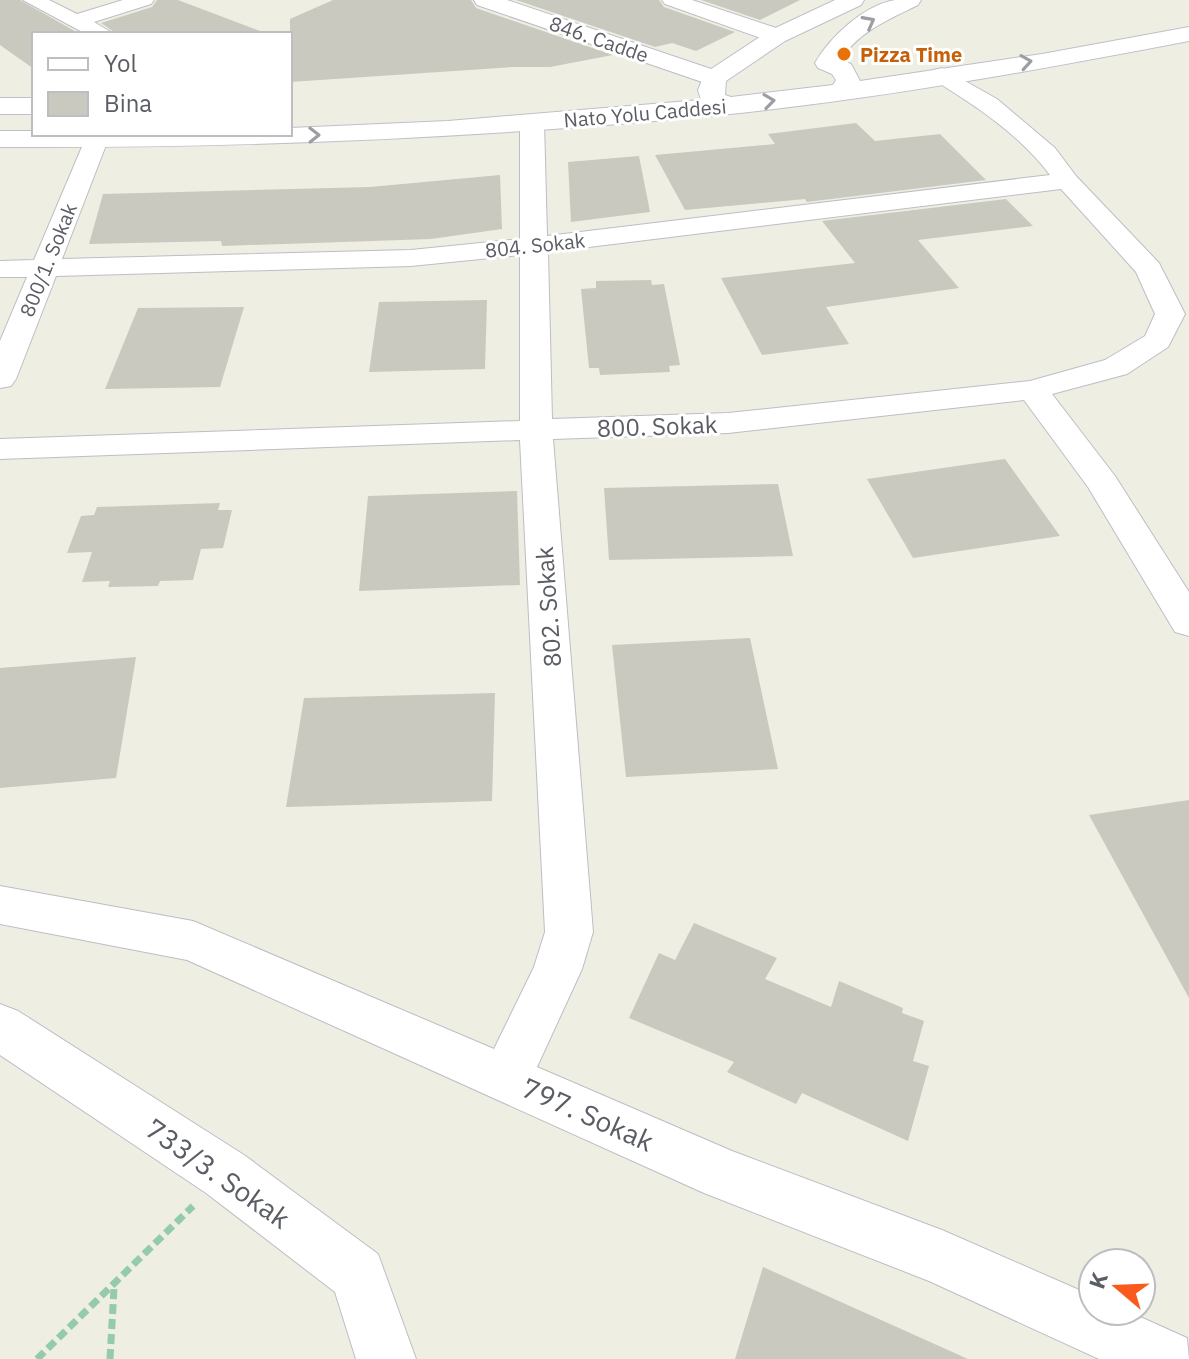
<svg xmlns="http://www.w3.org/2000/svg" width="1189" height="1359" viewBox="0 0 1189 1359" font-family="'IBM Plex Sans',sans-serif">
<style>
.building{fill:#c9c9bf}
.lines{fill:none;stroke-linecap:round;stroke-linejoin:round}
.minor-casing{stroke:#bcbec5;stroke-width:2}
.tertiary-casing{stroke:#bcbec5;stroke-width:2}
.secondary-casing{stroke:#bec0c9;stroke-width:2}
.path{stroke:#94caae;stroke-width:7;stroke-dasharray:10 5;stroke-linecap:butt}
.minor{fill:#fff;fill-rule:evenodd}
.tertiary{fill:#fff;fill-rule:evenodd}
.secondary{fill:#fff;fill-rule:evenodd}
.oneway{stroke:#9c9ea2}
.food-dot{fill:#e8710a;stroke:#fff;stroke-width:3}
.labels{text-anchor:middle;dominant-baseline:central;stroke-width:6;stroke-linejoin:round;paint-order:stroke}
.far-street-label{font-size:20px;fill:#5a5d64;stroke:#fff}
.far-food-label{font-size:20px;font-weight:bold;fill:#c56008;stroke:#fff;text-anchor:start}
.street-label{font-size:24px;fill:#5a5d64;stroke:#fff}
.near-street-label{font-size:28px;fill:#5a5d64;stroke:#fff}
</style>
<rect width="100%" height="100%" fill="#efeee2"/>
<!-- building -->
<g class="building">
<polygon points="0,0 20,0 80,34 34,34 34,69 0,45"/>
<polygon points="157,0 178,0 260,31 260,34 117,34 101,23 152,7"/>
<polygon points="333,0 471,0 476,8 613,55 550,67 513,67 290,82 290,19"/>
<polygon points="516,0 659,0 664,7 735,32 696,51 672,43 655,47"/>
<polygon points="701,0 800,0 760,20"/>
<polygon points="856,123 875,141 940,134 986,180 807,202 805,199 685,210 655,155 775,144 768,134"/>
<polygon points="639,156 650,212 571,222 568,162"/>
<polygon points="500,175 502,229 431,239 222,246 221,241 89,244 103,194 370,187"/>
<polygon points="1006,199 1033,226 918,240 959,288 826,307 849,344 762,355 721,278 855,263 822,221"/>
<polygon points="651,280 652,285 664,284 680,365 669,366 670,372 600,375 599,368 589,368 581,289 596,288 596,281"/>
<polygon points="487,300 485,369 369,372 379,302"/>
<polygon points="244,307 220,387 105,389 138,308"/>
<polygon points="1005,459 1060,536 913,558 867,479"/>
<polygon points="778,484 793,556 609,560 604,488"/>
<polygon points="517,491 520,585 359,591 368,496"/>
<polygon points="220,503 218,510 232,510 223,548 201,549 193,580 160,581 158,586 108,587 110,581 82,582 92,552 67,553 81,516 94,515 97,507"/>
<polygon points="750,638 778,769 626,777 612,645"/>
<polygon points="136,657 116,778 0,788 0,668"/>
<polygon points="495,693 492,801 286,807 304,698"/>
<polygon points="1189,800 1189,998 1089,815"/>
<polygon points="694,923 777,958 765,979 831,1007 839,981 903,1008 902,1013 924,1021 913,1061 929,1066 908,1141 802,1093 796,1104 727,1072 734,1062 629,1018 659,953 675,960"/>
<polygon points="763,1267 968,1359 735,1359"/>
</g>
<g class="lines">
<defs>
<g id="minor">
<polygon points="23,0 49,0 77,14 123,0 154,0 151,4 94,22 114,34 86,34"/>
<polygon points="662,0 692,0 785,31 788,36 785,41 769,41 665,4"/>
<path d="M942,68L997,99L1055,148L1076,176L1159,263L1185,314L1168,347L1127,374L1052,394L1115,476L1189,592V636L1175,632L1088,487L1024,400L728,433L553,439L593,932L582,969L537,1067L732,1151L942,1230L1093,1296V1311H1127L1187,1338L1189,1359H1099L929,1281L704,1193L187,960L0,924V886L193,921L494,1049L534,967L545,932L520,440L0,459V439L520,421V255L411,266L56,276L16,379L11,386L0,388V341L27,277H0V261L34,260L87,135L101,134L108,140L62,259L411,250L520,239V122L524,117H540L544,122L547,236L1050,175C1020,135 976,106 934,80L931,75L934,70ZM1061,189L1136,272L1155,314L1145,336L1105,360L1030,381L728,413L552,419L548,252Z"/>
<polygon points="0,1004 18,1011 244,1155 378,1254 416,1359 356,1359 335,1292 206,1193 0,1055"/>
</g>
<polygon id="tertiary" points="474,0 507,0 723,73 726,78 723,83 705,83 477,5"/>
<g id="secondary">
<path d="M835,0H864L861,5L785,41L726,81L725,95L731,97L833,85L836,80L832,74L818,68L815,63C830,37 864,5 895,0C903,0 913,0 921,0L918,5C890,19 857,32 841,60L851,64L860,81L1042,54L1189,27V41C1037,70 884,98 730,114C487,138 244,148 0,147V131H34V134H290V128L448,121L701,100L698,90L705,73L769,31Z"/>
<rect x="0" y="98" width="34" height="16"/>
</g>
</defs>
<!-- minor casing -->
<use href="#minor" class="minor-casing"/>
<!-- tertiary casing -->
<use href="#tertiary" class="tertiary-casing"/>
<!-- secondary casing -->
<use href="#secondary" class="secondary-casing"/>
<!-- path -->
<g class="path">
<polyline points="37,1359 193,1206"/>
<polyline points="110,1359 114,1288"/>
</g>
<!-- minor -->
<use href="#minor" class="minor"/>
<!-- tertiary -->
<use href="#tertiary" class="tertiary"/>
<!-- secondary -->
<use href="#secondary" class="secondary"/>
</g>
<!-- one-way arrows -->
<defs><path id="oneway-chevron" d="M-2-3.5L2.5 0L-2 3.5" fill="none" stroke-width="1.6" stroke-linecap="round" stroke-linejoin="round" transform="scale(2)"/></defs>
<g class="oneway">
<use href="#oneway-chevron" transform="translate(869 22) rotate(-28)"/>
<use href="#oneway-chevron" transform="translate(1026 62) rotate(-9)"/>
<use href="#oneway-chevron" transform="translate(769 101) rotate(-8)"/>
<use href="#oneway-chevron" transform="translate(314 135) rotate(-1)"/>
</g>
<!-- markers -->
<circle class="food-dot" cx="844" cy="54" r="8"/>
<g class="labels">
<!-- far-street labels -->
<g class="far-street-label">
<text transform="translate(599 39) rotate(19)">846. Cadde</text>
<text transform="translate(645 113) rotate(-5)">Nato Yolu Caddesi</text>
<text transform="translate(535 245) rotate(-6)">804. Sokak</text>
<text transform="translate(48 260) rotate(-68)">800/1. Sokak</text>
</g>
<!-- far-food labels -->
<g class="far-food-label">
<text x="860" y="54">Pizza Time</text>
</g>
<!-- street labels -->
<g class="street-label">
<text transform="translate(657 426) rotate(-2)">800. Sokak</text>
<text transform="translate(548 607) rotate(-94)">802. Sokak</text>
</g>
<!-- near-street labels -->
<g class="near-street-label">
<text transform="translate(588 1114) rotate(24)">797. Sokak</text>
<text transform="translate(218 1173) rotate(35)">733/3. Sokak</text>
</g>
</g>
<!-- legend -->
<rect x="32" y="32" width="260" height="104" fill="#ffffff" stroke="#bdbec1" stroke-width="2"/>
<rect x="48" y="58" width="40" height="12" fill="#ffffff" stroke="#bdbec1" stroke-width="2"/>
<text x="104" y="72" font-size="24" fill="#5a5d64">Yol</text>
<rect x="48" y="92" width="40" height="24" fill="#c9c9bf" stroke="#bdbec1" stroke-width="2"/>
<text x="104" y="112" font-size="24" fill="#5a5d64">Bina</text>
<!-- north arrow -->
<g transform="translate(1117 1287) rotate(289)"><circle r="38" fill="#ffffff" stroke="#bdbec1" stroke-width="2"/>
<path d="M0-6L14 30L0 20L-14 30Z" fill="#fa5a1c"/>
<text y="-12" font-size="22" font-weight="bold" text-anchor="middle" fill="#5a5d64">K</text>
</g>
</svg>
